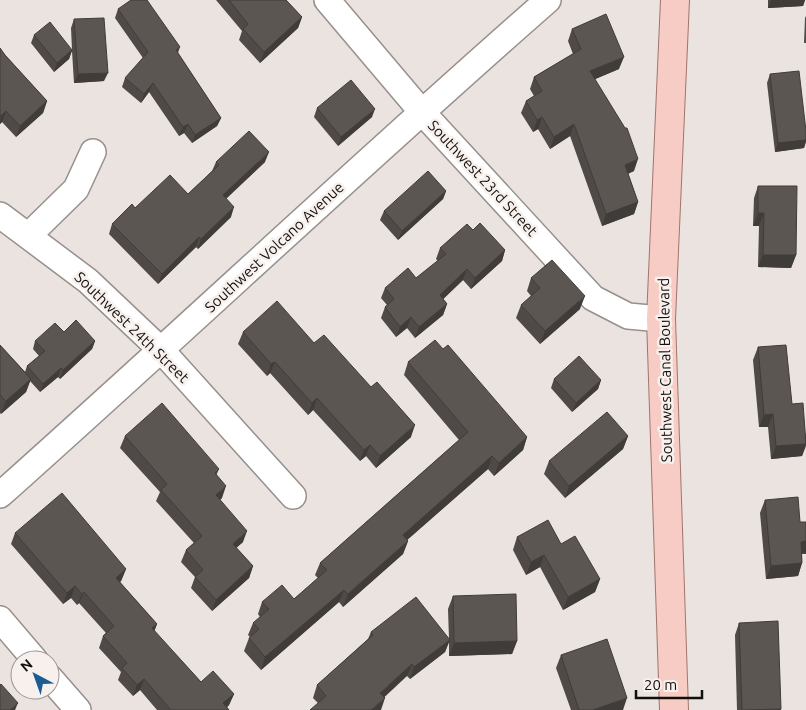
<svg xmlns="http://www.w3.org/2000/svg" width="806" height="710" viewBox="0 0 806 710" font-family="Ubuntu,sans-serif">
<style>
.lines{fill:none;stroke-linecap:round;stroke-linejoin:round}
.minor-casing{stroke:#97908c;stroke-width:28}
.major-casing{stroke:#a3746a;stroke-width:30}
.minor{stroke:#fff;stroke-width:25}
.major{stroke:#f7ccc4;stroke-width:28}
.wall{fill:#4f4a47}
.shaded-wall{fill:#403c39}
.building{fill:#5c5652;stroke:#403c39}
.labels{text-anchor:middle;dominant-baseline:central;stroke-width:5;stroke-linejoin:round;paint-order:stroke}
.street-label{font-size:15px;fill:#12100e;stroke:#f7f0ec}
</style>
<rect width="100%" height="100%" fill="#eae3df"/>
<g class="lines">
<defs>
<g id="minor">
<polyline points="327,0 421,111 593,298 628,316 661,319"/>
<polyline points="0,215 88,281 162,351 293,496"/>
<polyline points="29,235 76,189 93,152"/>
<path d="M0,495C184,331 363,162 548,0"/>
<polyline points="0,619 35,660"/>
<polyline points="50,678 78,710"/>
</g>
<polyline id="major" points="674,710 661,319 675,0"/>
</defs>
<!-- minor casing -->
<use href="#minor" class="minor-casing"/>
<!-- major casing -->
<use href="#major" class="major-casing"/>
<!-- minor -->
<use href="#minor" class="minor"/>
<!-- major -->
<use href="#major" class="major"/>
</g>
<!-- wall -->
<g class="wall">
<polygon points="216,0 286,0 302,17 298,28 260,63 239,40 242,31"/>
<polygon points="768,0 805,0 803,6 768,8"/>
<polygon points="118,9 180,47 178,53 221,118 217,126 192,143 184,133 179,136 149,92 141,103 122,87 125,78 143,58 115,18"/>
<polygon points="806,16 806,43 804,43 805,18"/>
<polygon points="74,19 104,81 74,83 72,51 69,59 54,72 31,43 34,35 72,50 71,28"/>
<polygon points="572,29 619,69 595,79 634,171 628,174 638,202 634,214 602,226 570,136 550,149 538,129 533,132 521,113 526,101 534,96 530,89 534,77 573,54 568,41"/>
<polygon points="0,48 5,55 47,101 43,113 16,137 2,122 0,124"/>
<polygon points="770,74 806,131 806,142 804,148 775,152 767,83"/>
<polygon points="317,108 372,117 338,146 314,117"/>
<polygon points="216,162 265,162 226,199 231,217 198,249 196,247 158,284 109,234 112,224 135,208 188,194 212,171"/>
<polygon points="758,186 796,255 791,268 758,267 759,226 753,226 754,198"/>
<polygon points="446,191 443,199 398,240 380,220 384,211"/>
<polygon points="473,230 505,250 502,261 471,289 463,280 443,299 447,304 443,315 415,338 407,328 396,337 381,318 385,307 387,305 381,298 385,288 416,278 438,261 436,259 440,248"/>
<polygon points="531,278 580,309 540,344 516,318 521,305 531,296 527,291"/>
<polygon points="64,332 95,341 92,349 60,379 58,377 40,392 30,381 26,392 1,414 0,413 0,345 25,372 27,366 39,356 33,349 35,341"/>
<polygon points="243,332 314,343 411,437 376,468 366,456 360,461 313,410 308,415 270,373 267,376 238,344"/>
<polygon points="758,347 792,404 806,435 806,446 802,456 771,459 768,427 759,427 753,360"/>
<polygon points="443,349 527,437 523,450 494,476 488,469 407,540 408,541 403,554 343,607 339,602 261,670 244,651 249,638 250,637 248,635 253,623 260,617 258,614 262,602 294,599 318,578 315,575 320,563 459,440 404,375 408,362"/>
<polygon points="554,379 601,380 598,389 572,412 551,388"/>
<polygon points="125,436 219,469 216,476 222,498 220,500 243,542 236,548 253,566 249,578 212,611 191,588 195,577 181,562 186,550 194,543 156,501 160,492 120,448"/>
<polygon points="628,436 623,449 565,498 544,474 549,461"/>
<polygon points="765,500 800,522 806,522 806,554 802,554 802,563 798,576 766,579 760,513"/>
<polygon points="15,533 126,569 121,581 120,582 157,624 154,631 201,682 234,694 229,705 227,707 229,710 157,710 140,690 133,696 118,680 121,672 99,648 103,636 106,633 79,603 77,605 71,598 63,604 11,544"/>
<polygon points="517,537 561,544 600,579 595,592 563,610 540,567 526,575 513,550"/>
<polygon points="453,596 517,641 512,654 449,656 449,641 445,652 410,679 407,676 318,703 313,698 317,685 368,639 371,632 449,639 448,609"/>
<polygon points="739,623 781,709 781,710 737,710 735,635"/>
<polygon points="561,655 623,710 571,710 556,668"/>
</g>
<!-- shaded-wall -->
<g class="shaded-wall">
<polygon points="771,0 805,0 803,6 768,8"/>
<polygon points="302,17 298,28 260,63 264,52"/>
<polygon points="72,50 69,59 54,72 57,63"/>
<polygon points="624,57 619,69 586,83 590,71"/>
<polygon points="108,73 104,81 74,83 78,74"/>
<polygon points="153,83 149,92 141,103 144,94"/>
<polygon points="47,101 43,113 16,137 20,126"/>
<polygon points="375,109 372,117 338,146 341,137"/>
<polygon points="6,111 2,122 0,124 0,119 1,116"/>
<polygon points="542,117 538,129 533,132 537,120"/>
<polygon points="221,118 217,126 192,143 195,135"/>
<polygon points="188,124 184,133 179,136 183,127"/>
<polygon points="574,124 570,136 550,149 554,137"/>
<polygon points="806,140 804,148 775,152 778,143"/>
<polygon points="269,152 265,162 219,205 223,195"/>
<polygon points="638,159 634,171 620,176 625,165"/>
<polygon points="446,191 443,199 398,240 402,231"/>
<polygon points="638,202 634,214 602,226 606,214"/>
<polygon points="234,207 231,217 198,249 201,239"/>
<polygon points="758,213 764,213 759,226 753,226"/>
<polygon points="199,237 196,247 158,284 162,274"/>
<polygon points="505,250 502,261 471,289 475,278"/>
<polygon points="763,255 796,255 791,268 758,267"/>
<polygon points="467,269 463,280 436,306 440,295"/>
<polygon points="585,296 580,309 540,344 545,331"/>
<polygon points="447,304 443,315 415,338 419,327"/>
<polygon points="411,317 407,328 396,337 400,327"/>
<polygon points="95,341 92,349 60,379 63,370"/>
<polygon points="275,362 270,373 267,376 271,364"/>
<polygon points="61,368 58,377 40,392 43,384"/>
<polygon points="31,379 26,392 1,414 6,401"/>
<polygon points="601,380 598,389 572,412 576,403"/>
<polygon points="317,398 313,410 308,415 312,403"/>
<polygon points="773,414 768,427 759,427 764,415"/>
<polygon points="415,425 411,437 376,468 380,456"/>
<polygon points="628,436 623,449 565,498 569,486"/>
<polygon points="527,437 523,450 494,476 499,463"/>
<polygon points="806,444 802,456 771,459 776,446"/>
<polygon points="370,445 366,456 360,461 364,450"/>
<polygon points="492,456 488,469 398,548 403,535"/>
<polygon points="226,486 222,498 212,507 216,495"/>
<polygon points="247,531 243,542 228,555 233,544"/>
<polygon points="408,541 403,554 343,607 348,594"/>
<polygon points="806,541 806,553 796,554 801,542"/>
<polygon points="544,555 540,567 526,575 531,562"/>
<polygon points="802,563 798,576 766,579 771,566"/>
<polygon points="253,566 249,578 212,611 216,600"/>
<polygon points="126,569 121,581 112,589 116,578"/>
<polygon points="600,579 595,592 563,610 568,597"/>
<polygon points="75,586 71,598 63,604 67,593"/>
<polygon points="344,590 339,602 261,670 265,657"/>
<polygon points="84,592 79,603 77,605 82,594"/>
<polygon points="157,624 153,635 152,628"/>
<polygon points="450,640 445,652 410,679 414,667"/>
<polygon points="517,641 512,654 449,656 454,643"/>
<polygon points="412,664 407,676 376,705 380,693"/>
<polygon points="144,679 140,690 133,696 137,685"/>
<polygon points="234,694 229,705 224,710 223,703"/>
<polygon points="385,698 381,710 371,710"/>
<polygon points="627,698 623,710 593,710"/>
<polygon points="18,703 15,710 10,710"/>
<polygon points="781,709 781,710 748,710"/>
</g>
<!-- building -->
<g class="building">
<polygon points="131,0 147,0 180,47 176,50 221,118 195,135 188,124 183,127 153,83 144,94 125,78 148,52 118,9"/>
<polygon points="229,0 286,0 302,17 264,52 243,29 248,24"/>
<polygon points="606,14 624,57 590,71 625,128 627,128 638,159 625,165 638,202 606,214 574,124 554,137 542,117 537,120 526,101 542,91 534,77 581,49 572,29"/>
<polygon points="104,18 108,73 78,74 74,19"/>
<polygon points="50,22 72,50 57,63 34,35"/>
<polygon points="0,48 5,55 47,101 20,126 6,111 1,116 0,115"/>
<polygon points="799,71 806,131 806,140 778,143 770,74"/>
<polygon points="351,80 375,109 341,137 317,108"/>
<polygon points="249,131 269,152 223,195 234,207 201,239 199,237 162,274 112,224 132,204 135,208 170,175 188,194 219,165 216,162"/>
<polygon points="428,171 446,191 402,231 384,211"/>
<polygon points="758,186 797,186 796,255 763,255 764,213 758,213"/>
<polygon points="480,223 505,250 475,278 467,269 440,295 447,304 419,327 411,317 400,327 385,307 394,299 385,288 408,268 416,278 446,254 440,248 467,224 473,230"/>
<polygon points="552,260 585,296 545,331 521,305 540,288 531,278"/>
<polygon points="277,301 314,343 324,335 371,387 377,382 415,425 380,456 370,445 364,450 317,398 312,403 275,362 271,364 243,332"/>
<polygon points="76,320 95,341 63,370 61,368 43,384 27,366 45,351 35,341 55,323 64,332"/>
<polygon points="435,340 443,349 448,345 527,437 499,463 492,456 403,535 408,541 348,594 344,590 265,657 249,638 259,629 253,623 269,609 262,602 282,585 294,599 327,570 320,563 468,432 408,362"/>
<polygon points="0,345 31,379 6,401 0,395"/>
<polygon points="786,345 792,404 803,403 806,444 776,446 773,414 764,415 758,347"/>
<polygon points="579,356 601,380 576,403 554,379"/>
<polygon points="162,403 219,469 215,473 226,486 216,495 247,531 233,544 253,566 216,600 195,577 203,570 186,550 202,536 161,490 167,484 125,436"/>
<polygon points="607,412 628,436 569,486 549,461"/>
<polygon points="62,493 126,569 116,578 157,624 152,628 201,682 213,671 234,694 223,703 229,710 171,710 144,679 137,685 122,668 127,663 103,636 114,626 84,592 82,594 75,586 67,593 15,533"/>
<polygon points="798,497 800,522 806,522 806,541 801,542 802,563 771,566 765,500"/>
<polygon points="548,520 561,544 575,536 600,579 568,597 544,555 531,562 517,537"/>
<polygon points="516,594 517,641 454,643 453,596"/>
<polygon points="416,597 450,640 414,667 412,664 380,693 385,698 371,710 310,710 326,696 317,685 373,635 371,632"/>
<polygon points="778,621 781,709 742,710 739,623"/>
<polygon points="607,639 627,698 593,710 579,710 561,655"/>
<polygon points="1,684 18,703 10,710 0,710 0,685"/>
</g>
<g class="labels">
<!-- street labels -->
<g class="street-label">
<text transform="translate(483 178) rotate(47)">Southwest 23rd Street</text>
<text transform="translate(274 247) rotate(-43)">Southwest Volcano Avenue</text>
<text transform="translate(132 327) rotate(44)">Southwest 24th Street</text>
<text transform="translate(665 370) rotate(-91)">Southwest Canal Boulevard</text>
</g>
</g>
<!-- north arrow -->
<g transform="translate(35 675) rotate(319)"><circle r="24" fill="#f7f0ec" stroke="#9b9693"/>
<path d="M0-4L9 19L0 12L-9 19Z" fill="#1d5c92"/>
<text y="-8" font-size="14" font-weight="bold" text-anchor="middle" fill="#12100e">N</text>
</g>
<!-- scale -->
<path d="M636 690v8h66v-8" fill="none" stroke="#12100e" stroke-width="2.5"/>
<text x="644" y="690" font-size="15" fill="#12100e" stroke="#f7f0ec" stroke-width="4" paint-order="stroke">20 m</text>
</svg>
